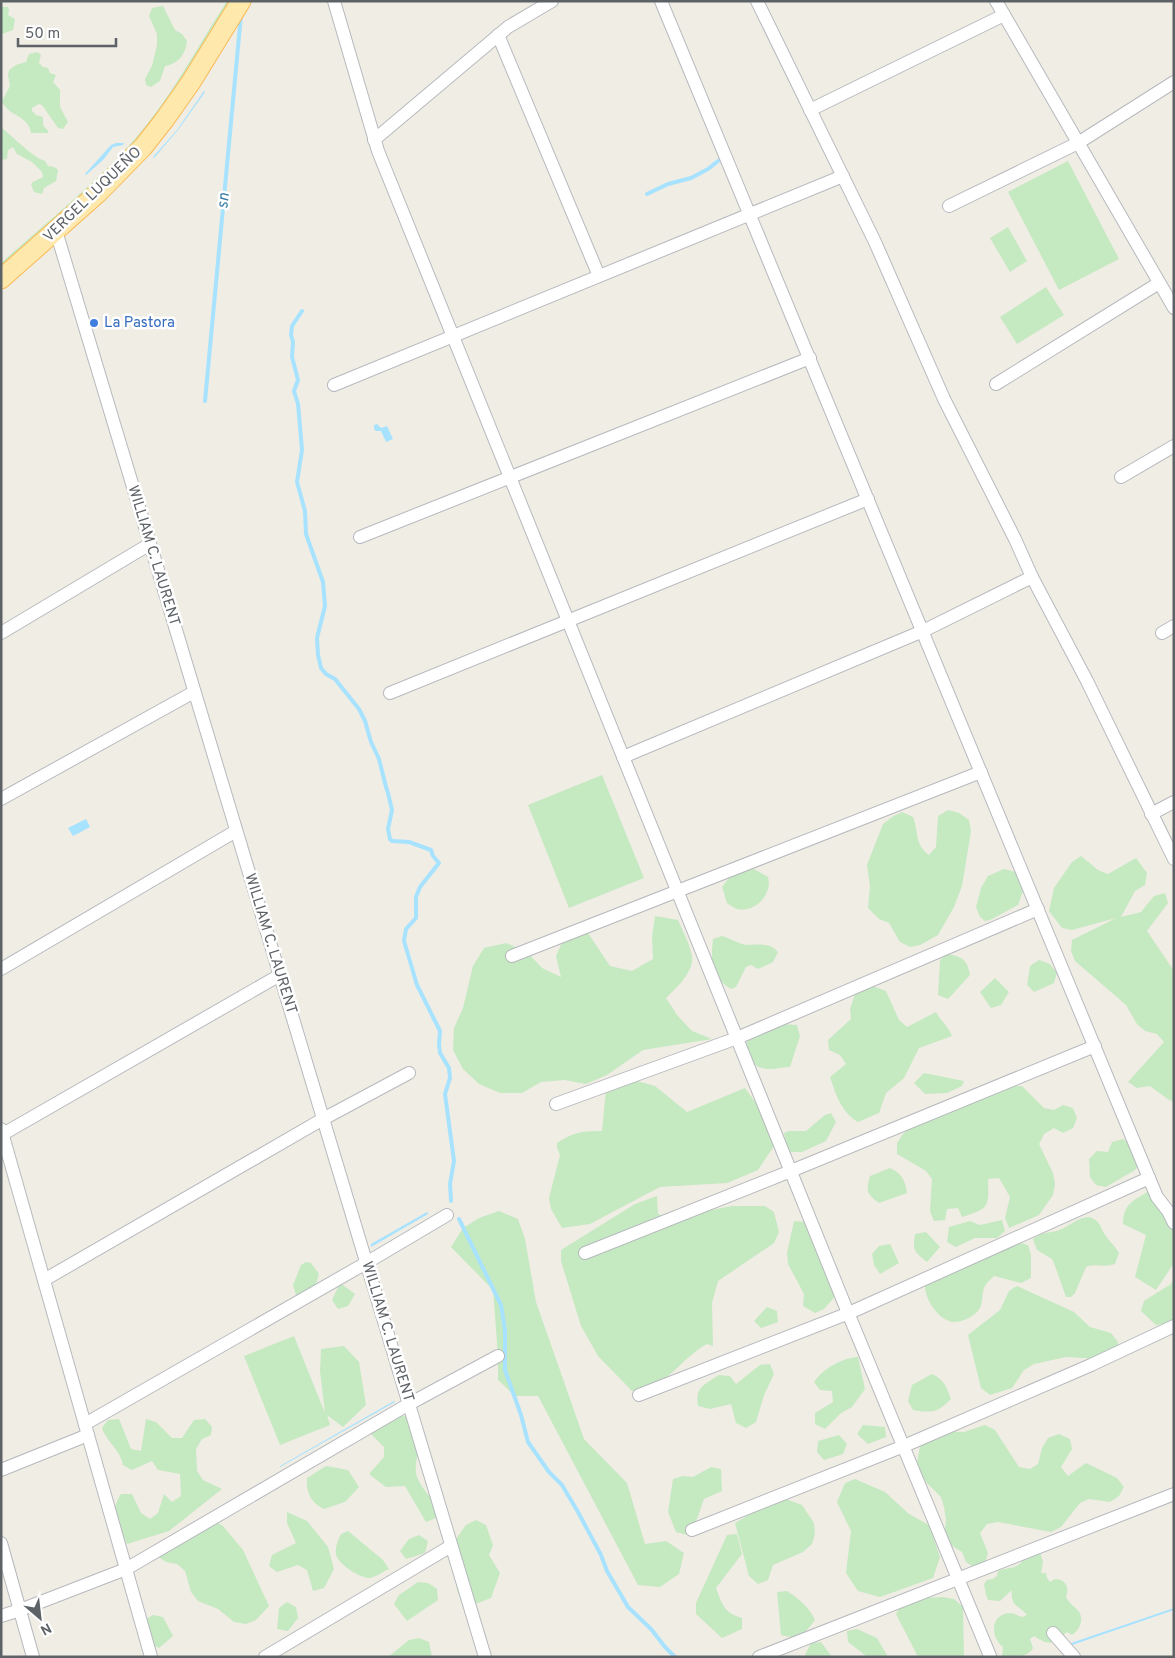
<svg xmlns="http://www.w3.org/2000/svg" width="1175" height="1658" viewBox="0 0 1175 1658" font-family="Overpass,sans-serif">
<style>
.green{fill:#c5e9c1}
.water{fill:#a7e2ff}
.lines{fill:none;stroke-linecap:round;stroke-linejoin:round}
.stream{stroke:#a7e2ff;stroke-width:4}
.minor-casing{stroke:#b6b9bd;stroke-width:14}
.primary-casing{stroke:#fbb954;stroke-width:21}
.minor{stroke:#fff;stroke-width:12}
.primary{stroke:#ffe8ac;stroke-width:19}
.shop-dot{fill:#3f7fe0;stroke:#fff;stroke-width:2}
.labels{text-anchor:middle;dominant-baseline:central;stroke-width:5;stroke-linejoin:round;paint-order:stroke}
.street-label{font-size:15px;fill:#5d6267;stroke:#fff}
.shop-label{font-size:15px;fill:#366cbe;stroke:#fff;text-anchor:start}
.water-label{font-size:16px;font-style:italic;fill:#377aa7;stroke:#fff}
</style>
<rect width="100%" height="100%" fill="#f0ede5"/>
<!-- green -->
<g class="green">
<path d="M227,1H230L165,104L137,140L95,182L1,266V263C49,220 108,174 148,123C177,86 201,41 227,1Z"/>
<path d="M163,6L175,30L182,34L187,41C186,54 178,64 165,66L160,81L151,87L146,85L145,79L152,66L157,45V34L149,16L152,8Z"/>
<polygon points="1,7 8,7 9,10 8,15 15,19 13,30 2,34"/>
<path d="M37,52L41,55L39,63L43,67L48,68L50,73L56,75L53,82L60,90V107L68,122L63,129L58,128L42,105L39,104L32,108V111L36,115L43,117V125L48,131V133H31C28,114 8,117 2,101L10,86L8,75L9,70L16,65L26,62L29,54Z"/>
<polygon points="1,127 27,150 38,158 45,161 48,166 54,167 58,170 56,181 44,188 42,194 34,192 31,184 33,182 43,177 42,172 32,162 17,154 13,147 8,150 7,159 1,160"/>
<polygon points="1068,161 1119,259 1059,290 1008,192"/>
<polygon points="1008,227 1027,261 1010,272 990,238"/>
<polygon points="1046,287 1064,315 1017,344 1000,317"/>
<polygon points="602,775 644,878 569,908 528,805"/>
<path d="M948,810L959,813L969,820L971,831L962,886L954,907L938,935L920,945L910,947L900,942L889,923L879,919L868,908L870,886L867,865L883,824L892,817L902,812L913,817C919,832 914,844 929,855L936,847L938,816Z"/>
<polygon points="1081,856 1098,870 1108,874 1136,858 1147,873 1145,885 1135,891 1121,917 1141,912 1154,896 1165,893 1168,903 1147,931 1174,971 1174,1102 1169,1100 1150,1086 1137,1088 1128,1082 1164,1042 1157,1034 1145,1031 1137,1024 1126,1005 1075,961 1071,951 1072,940 1116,918 1072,930 1062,928 1049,911 1054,888 1072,862"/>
<path d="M754,869L768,877C773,894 755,913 737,909C734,908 730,905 727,903L722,887L732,874Z"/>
<polygon points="1004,869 1016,872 1025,885 1018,905 990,920 985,921 980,917 976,907 981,888 988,876"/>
<path d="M655,916L678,920C682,930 694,951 692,962C689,977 676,988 666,998L677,1015L692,1031L712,1039L643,1050L607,1075L586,1084L564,1080L541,1082L522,1093H500L479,1084L463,1069L453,1050L454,1028L463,1008L473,966L484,948L506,943L527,952L542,968L561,977L556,956L565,936L586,930L610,966L632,971L653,959L652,937Z"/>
<path d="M722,936C729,938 736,942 742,944C754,947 769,940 778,952L773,962L758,969L751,965L746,967L736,987L731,989C710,977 711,960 713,939Z"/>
<path d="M948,954C963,957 967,960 970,975L948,999L938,995L940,960Z"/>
<polygon points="1039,960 1050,964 1057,973 1054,983 1034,992 1027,985 1030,966"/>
<polygon points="995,978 1009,992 1001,1005 991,1008 980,992"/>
<path d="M867,984L886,991L899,1020L907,1027L936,1012C941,1021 948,1026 952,1036L919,1048L904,1078L886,1093L879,1113L858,1122C841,1112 836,1095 830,1077L846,1064L840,1055L829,1050L828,1040L851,1019L850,1009L857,988Z"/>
<path d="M765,1023L797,1025L800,1036L790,1067C782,1067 770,1071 762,1068C750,1065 744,1051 748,1039Z"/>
<polygon points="924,1073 964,1081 962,1086 947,1093 925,1094 914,1083"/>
<path d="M623,1077L655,1086L687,1112L745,1088L770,1123L776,1143L758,1170L727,1183L660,1187L590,1224L562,1228L551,1209L549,1198L560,1155L557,1148V1143C574,1132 583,1131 602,1131L606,1090Z"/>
<path d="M1022,1086L1044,1108L1054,1110L1063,1105L1073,1108L1077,1118L1073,1128L1063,1133L1054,1128L1044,1134L1039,1144L1053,1173L1055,1184L1053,1195L1039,1215L1009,1228L1005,1218L1010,1197L999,1178L988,1179C989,1208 989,1208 962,1217L958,1208L947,1209L945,1220L934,1221L930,1211L932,1179L926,1171L897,1154V1143L903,1134L927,1111L989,1087Z"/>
<polygon points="831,1113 836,1122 826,1141 802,1152 791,1152 787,1149 784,1133 789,1131 806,1131 825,1115"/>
<polygon points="1123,1139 1140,1151 1141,1162 1135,1170 1106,1187 1096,1185 1090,1177 1089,1159 1097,1151 1108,1152 1112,1142"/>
<path d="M890,1168C902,1174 905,1180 907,1193L879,1203C866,1194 866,1190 870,1176Z"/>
<path d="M1149,1191L1155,1204L1174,1223V1263L1156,1290L1135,1277L1146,1235L1123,1224C1123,1204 1133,1201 1149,1191Z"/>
<path d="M657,1196L658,1214L668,1218L732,1206H765L774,1212L779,1232L774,1243L718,1281L712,1303L713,1346L707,1344C681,1358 664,1391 632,1391L598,1356L581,1326L561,1261V1250L635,1204Z"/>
<polygon points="499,1211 518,1219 525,1239 536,1302 584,1439 627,1483 645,1544 666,1541 684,1553 679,1574 660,1587 638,1585 538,1396 515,1396 498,1380 498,1356 493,1290 451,1247 463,1228 479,1218"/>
<path d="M1090,1217C1102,1223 1099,1226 1106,1236C1110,1243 1114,1244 1119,1253L1115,1264C1103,1268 1097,1263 1086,1267L1075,1293L1071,1297H1066L1054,1263L1052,1259L1037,1250L1033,1239C1045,1230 1053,1234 1064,1228C1075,1222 1077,1218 1090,1217Z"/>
<polygon points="1002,1220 1005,1231 997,1238 975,1238 956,1247 947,1242 949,1227 970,1221 980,1225"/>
<polygon points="794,1221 806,1222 838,1293 824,1309 815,1313 803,1306 804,1294 788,1264 787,1253"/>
<path d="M926,1232L940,1247L927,1262C915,1253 912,1250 915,1234Z"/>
<path d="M1017,1242L1028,1245L1031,1255V1278L1021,1283L994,1276C991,1279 986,1283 984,1288C981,1297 984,1306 976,1313C970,1318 962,1322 954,1322C939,1321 924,1299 925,1284Z"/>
<polygon points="890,1244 899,1263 880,1274 874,1265 872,1254 879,1246"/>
<polygon points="306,1262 311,1263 319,1274 313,1293 296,1295 293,1285 301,1265"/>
<polygon points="1174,1278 1174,1322 1156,1325 1141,1311 1144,1301 1171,1284"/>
<polygon points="340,1283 355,1294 348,1306 338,1309 332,1300"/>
<polygon points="1017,1286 1074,1312 1090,1327 1111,1333 1118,1342 1118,1347 1099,1359 1066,1357 1034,1364 1024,1370 1012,1388 990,1395 981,1388 968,1335 1000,1310 1009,1291"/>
<polygon points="767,1307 777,1311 778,1322 761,1328 754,1321"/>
<polygon points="294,1336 325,1413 320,1371 321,1349 344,1346 359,1362 366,1405 343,1427 327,1415 330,1425 280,1445 244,1356"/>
<path d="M858,1357L865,1389L852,1407L841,1413L825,1429L815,1424V1413L833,1402L832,1391L820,1390L814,1382C824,1368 842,1358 858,1357Z"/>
<path d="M770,1364L774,1374L764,1395L756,1422L746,1428L736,1423L731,1404L710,1409L698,1406C695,1387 704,1385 719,1375L730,1376L736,1384L760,1365Z"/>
<path d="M932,1374C944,1379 947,1388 951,1399C937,1413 932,1413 913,1410L908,1401L912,1385Z"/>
<path d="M402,1416L413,1417L423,1436C420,1449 412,1467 418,1479C425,1496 437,1497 436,1518L426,1522L405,1486L386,1487L369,1474L384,1457V1447L369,1432Z"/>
<path d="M119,1419L131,1449L141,1451L146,1419L156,1422L172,1438H182L194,1420L205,1419L212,1427L211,1435L202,1439L196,1449L197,1471L203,1480L222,1489L169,1531L127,1544C118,1524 108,1514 121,1494H132L141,1513L150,1519L158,1513L164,1494L172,1502L181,1496L180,1474L158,1470L152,1461L132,1470L123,1465C120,1449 108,1444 102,1428L108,1420Z"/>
<polygon points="863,1425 885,1427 886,1437 868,1444 857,1434"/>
<polygon points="985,1425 995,1430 1019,1467 1030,1469 1038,1464 1042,1448 1048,1438 1059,1434 1070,1439 1072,1449 1061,1467 1068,1476 1086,1463 1117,1478 1124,1487 1119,1496 1110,1502 1089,1499 1080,1503 1061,1527 1051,1532 998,1522 987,1524 980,1533 988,1553 985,1563 975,1568 966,1562 962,1552 944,1541 946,1519 944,1507 941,1497 926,1482 920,1473 917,1463 920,1446 941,1431 964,1432"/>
<polygon points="839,1435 847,1444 843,1454 824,1460 817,1452 818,1441"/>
<path d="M326,1466L348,1470L359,1487L345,1502L324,1509C311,1503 306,1493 307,1478Z"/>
<polygon points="711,1467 721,1469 722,1491 704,1499 691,1536 676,1532 668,1512 673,1479 683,1476 693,1477"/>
<polygon points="855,1479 885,1492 909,1514 929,1525 940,1557 933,1578 880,1597 858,1591 846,1573 851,1531 837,1502 845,1483"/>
<polygon points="783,1498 802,1505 814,1523 815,1534 812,1544 803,1552 773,1565 768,1580 758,1584 749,1576 735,1523 772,1501"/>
<polygon points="287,1512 307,1521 328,1547 334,1569 324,1588 313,1591 307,1570 298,1565 277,1572 269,1566 272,1555 296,1543 287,1523"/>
<polygon points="213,1520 223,1526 243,1550 269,1606 256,1620 246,1624 234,1622 218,1609 198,1601 191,1592 185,1571 177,1564 166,1562 157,1556 154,1545 192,1525"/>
<polygon points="476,1520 486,1525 493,1545 489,1555 500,1573 491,1598 470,1606 461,1600 457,1590 451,1546 466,1525"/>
<path d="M348,1531L383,1560L389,1569C384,1571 377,1576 371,1578C361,1579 337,1564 336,1554C335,1547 338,1540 341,1534Z"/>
<path d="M737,1534L742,1554L716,1588C722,1604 724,1613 742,1618V1629L722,1638L696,1614V1603L727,1535Z"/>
<polygon points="419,1535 428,1541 425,1553 406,1559 400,1551 409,1539"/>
<path d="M1040,1552L1043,1562L1041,1573H1046L1047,1578L1050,1582L1055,1579C1065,1579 1070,1587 1066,1597C1070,1607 1086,1610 1080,1625C1078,1630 1076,1632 1072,1635L1067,1632C1053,1645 1049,1646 1034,1636L1030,1639L1033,1648C1028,1658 1013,1657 1002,1657L1003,1647C990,1637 990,1614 1010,1613C1014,1613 1018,1616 1022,1617L1027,1615C1019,1605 1010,1607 1012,1590L1000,1601L988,1600L986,1595L984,1584L987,1580L993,1579L997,1576L998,1571C1008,1567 1020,1570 1024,1557Z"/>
<polygon points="418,1582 428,1583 437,1589 438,1600 407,1621 394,1604 399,1595"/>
<path d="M787,1591C799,1599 809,1607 815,1620C803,1635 801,1640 781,1635L777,1592Z"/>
<polygon points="943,1597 954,1599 963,1607 964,1657 918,1657 896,1614 901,1604 922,1598"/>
<polygon points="287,1602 296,1607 298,1618 288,1631 277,1629 279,1608"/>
<polygon points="153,1615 163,1617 173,1636 159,1648 148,1643 143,1621"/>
<polygon points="857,1629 877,1638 888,1657 865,1657 865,1655 848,1642 847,1631"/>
<polygon points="419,1638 429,1642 432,1657 388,1657 409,1640"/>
<polygon points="821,1642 832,1657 804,1657 811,1643"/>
</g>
<!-- water -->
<g class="water">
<polygon points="204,91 205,92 178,130 154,158 153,157 177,130"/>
<polygon points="116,143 124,143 123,145 113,147 103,160 86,175 85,174 111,145"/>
<polygon points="377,424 381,428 387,426 393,439 386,442 381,431 376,431 374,429 374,425"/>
<polygon points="86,819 90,827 73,836 68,828"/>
<polygon points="427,1212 428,1214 371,1247 371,1244"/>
<polygon points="394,1401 395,1402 280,1467 280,1466"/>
<polygon points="1174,1608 1174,1610 1072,1645 1071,1643"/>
</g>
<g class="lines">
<!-- stream -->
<g class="stream">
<polyline points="647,194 668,184 691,178 708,169 718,161"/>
<polyline points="302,311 292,326 291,335 293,342 292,357 298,380 294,391 298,404 301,438 302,450 297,482 305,511 306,534 323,582 325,606 317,638 318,655 321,668 326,674 335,679 359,709 365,721 371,742 379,759 386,787 388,793 392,810 388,829 390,839 392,841 409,842 431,850 433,856 439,863 420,887 416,897 416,918 406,929 404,941 417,985 440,1031 439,1044 440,1053 449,1068 450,1078 445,1094 454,1161 450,1184 451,1201"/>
<polyline points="205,401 241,15"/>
<polyline points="459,1219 501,1305 505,1330 505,1370 521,1415 528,1442 549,1472 562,1485 578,1512 601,1555 607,1571 628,1607 651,1629 665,1647 675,1657"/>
</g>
<defs>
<g id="minor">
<polyline points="334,1 378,151 844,1303 990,1656"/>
<polyline points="661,1 1149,1178 1157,1197 1168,1211 1174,1223"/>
<polyline points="757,1 875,242 944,399 1015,539 1032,577 1087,681 1174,859"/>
<polyline points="996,1 1174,308"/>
<polyline points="498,35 599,276"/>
<polyline points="810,110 1004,15"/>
<polyline points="374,140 508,27 552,1"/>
<polyline points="949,206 1078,143 1174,82"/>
<polyline points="56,231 485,1657"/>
<polyline points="996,384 1159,283"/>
<polyline points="334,385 843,176"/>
<polyline points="1121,477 1174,446"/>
<polyline points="360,537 810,358"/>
<polyline points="1,633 150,544"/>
<polyline points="1162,633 1174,626"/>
<polyline points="390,693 868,499"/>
<polyline points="623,757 923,631 1032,577"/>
<polyline points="1,799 194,692"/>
<polyline points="1151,814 1174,802"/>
<polyline points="512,956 981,772"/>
<polyline points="1,969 236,831"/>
<polyline points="556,1104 737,1038 1038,909"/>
<polyline points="1,1129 151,1657"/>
<polyline points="3,1134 280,975"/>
<polyline points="585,1253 791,1171 1095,1046"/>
<polyline points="44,1280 323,1119 409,1073"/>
<polyline points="639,1395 849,1313 1149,1178"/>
<polyline points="85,1424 366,1263 447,1215"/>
<polyline points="1,1470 88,1435"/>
<polyline points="692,1530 904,1446 1091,1365 1174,1326"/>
<polyline points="1,1543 33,1657"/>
<polyline points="1,1616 20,1610 126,1569 409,1404 498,1356"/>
<polyline points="1053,1633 1074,1657"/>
<polyline points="265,1657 451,1546"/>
<polyline points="759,1657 1174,1494"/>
</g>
<polyline id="primary" points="1,279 98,193 143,147 165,119 191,82 241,1"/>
</defs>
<!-- minor casing -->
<use href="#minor" class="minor-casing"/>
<!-- primary casing -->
<use href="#primary" class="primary-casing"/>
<!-- minor -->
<use href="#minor" class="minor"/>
<!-- primary -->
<use href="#primary" class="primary"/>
</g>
<!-- markers -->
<circle class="shop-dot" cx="94" cy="323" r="5"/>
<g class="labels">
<!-- street labels -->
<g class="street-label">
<text transform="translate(93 195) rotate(-44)">VERGEL LUQUEÑO</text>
<text transform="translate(153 556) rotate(73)">WILLIAM C. LAURENT</text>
<text transform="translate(270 944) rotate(73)">WILLIAM C. LAURENT</text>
<text transform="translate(387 1332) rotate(73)">WILLIAM C. LAURENT</text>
</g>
<!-- shop labels -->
<g class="shop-label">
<text x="104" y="323">La Pastora</text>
</g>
<!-- water labels -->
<g class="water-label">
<text transform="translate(224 201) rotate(-85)">sn</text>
</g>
</g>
<!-- border -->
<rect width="1175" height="1658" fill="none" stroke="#5d6267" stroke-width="5"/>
<!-- north arrow -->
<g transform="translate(40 1618) rotate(152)" stroke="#ffffff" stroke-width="4" paint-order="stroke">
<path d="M0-4L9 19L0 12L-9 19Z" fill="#5d6267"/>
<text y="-8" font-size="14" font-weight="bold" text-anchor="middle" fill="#5d6267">N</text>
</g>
<!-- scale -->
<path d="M18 38v8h98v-8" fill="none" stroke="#5d6267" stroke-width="2.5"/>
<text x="25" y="38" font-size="15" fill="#5d6267" stroke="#ffffff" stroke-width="4" paint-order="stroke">50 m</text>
</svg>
